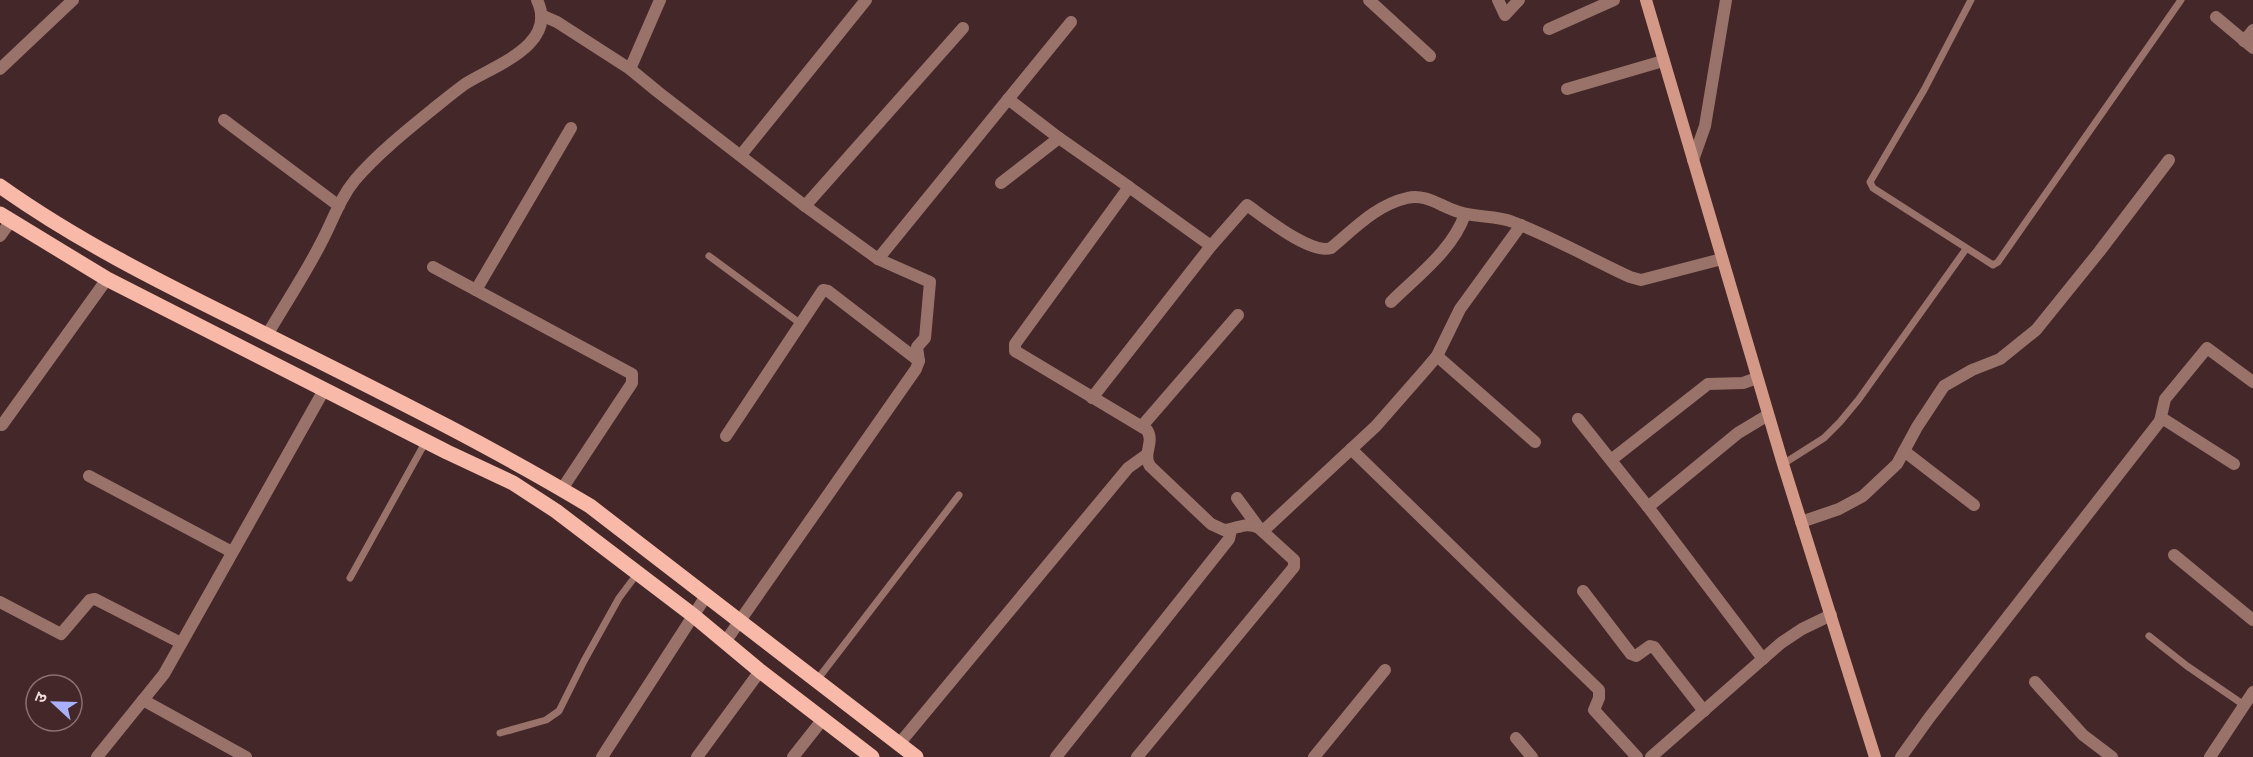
<svg xmlns="http://www.w3.org/2000/svg" width="2253" height="757" viewBox="0 0 2253 757" font-family="'Roboto Serif','Noto Sans Devanagari',serif">
<style>
.lines{fill:none;stroke-linecap:round;stroke-linejoin:round}
.lane{stroke:#997369;stroke-width:7}
.street{stroke:#997369;stroke-width:12}
.secondary{stroke:#d49887;stroke-width:12}
.primary{stroke:#f8b9a8;stroke-width:15}
</style>
<rect width="100%" height="100%" fill="#442728"/>
<g class="lines">
<!-- lane -->
<g class="lane">
<polyline points="1971,0 1924,90 1870,182 1873,188 1993,265 1998,262 2181,0"/>
<polyline points="709,256 801,324"/>
<polyline points="1783,464 1824,438 1840,422 1859,399 1966,249"/>
<polyline points="350,578 426,441"/>
<polyline points="2149,636 2187,666 2244,705"/>
<polyline points="817,680 959,495"/>
<polyline points="500,733 546,720 559,711 584,661 619,598 637,574"/>
</g>
<!-- street -->
<g class="street">
<polyline points="1369,0 1430,56"/>
<polyline points="1498,0 1505,15 1519,0"/>
<polyline points="541,15 557,22 630,69 658,92 805,206 878,259 930,282 925,338 917,347 919,361"/>
<polyline points="2216,17 2253,48"/>
<polyline points="1549,29 1614,0"/>
<polyline points="2244,41 2253,30"/>
<polyline points="0,69 73,0"/>
<polyline points="630,69 660,0"/>
<polyline points="1567,89 1663,61"/>
<polyline points="224,120 339,206"/>
<path d="M1059,138L1129,187L1015,344V351L1147,430C1155,443 1142,453 1150,466L1211,524L1224,530C1238,529 1245,521 1259,528L1294,560V567L1137,757"/>
<polyline points="741,155 866,0"/>
<polyline points="1693,160 1705,126 1726,0"/>
<polyline points="1001,183 1059,138 1008,99"/>
<polyline points="1129,187 1211,246"/>
<polyline points="805,206 963,28"/>
<polyline points="0,236 10,222"/>
<polyline points="878,259 1071,22"/>
<polyline points="433,267 632,374 632,383 562,489"/>
<polyline points="476,290 571,128"/>
<path d="M1391,302C1417,276 1453,250 1465,214"/>
<path d="M267,335C285,304 306,273 322,241C333,220 340,198 355,180C376,155 407,130 433,109C443,101 454,92 465,84C493,66 559,45 537,0"/>
<polyline points="1437,356 1535,442"/>
<path d="M1092,398L1211,246L1247,205C1264,217 1311,255 1331,248C1354,229 1376,205 1407,198C1426,193 1441,207 1459,212C1476,218 1496,215 1513,222C1553,237 1591,259 1630,277L1641,280L1722,259"/>
<polyline points="1578,419 1648,507 1763,659"/>
<polyline points="2160,421 2165,399 2207,348 2253,382"/>
<polyline points="2,425 107,279"/>
<polyline points="1142,426 1238,315"/>
<polyline points="1351,449 1599,690 1599,698 1594,710 1637,757"/>
<polyline points="1904,451 1974,505"/>
<polyline points="1611,460 1708,384 1743,383 1757,378"/>
<polyline points="89,476 232,552"/>
<polyline points="1237,498 1259,528"/>
<polyline points="1648,507 1738,433 1768,415"/>
<polyline points="1801,522 1839,509 1863,496 1897,464 1917,427 1944,386 1972,370 2000,359 2036,330 2099,252 2169,160"/>
<polyline points="1263,531 1376,426 1426,369 1437,356 1460,309 1521,225"/>
<polyline points="2174,555 2253,620"/>
<polyline points="1583,591 1631,654 1636,656 1650,646 1654,647 1704,711"/>
<polyline points="0,602 61,634 90,600 95,599 181,643"/>
<polyline points="725,642 916,369 919,361 828,291 823,290 726,436"/>
<polyline points="2035,682 2083,735 2112,757"/>
<polyline points="143,700 246,757"/>
<polyline points="1516,738 1532,757"/>
<polyline points="899,744 1128,468 1146,455"/>
<polyline points="97,757 164,674 324,390"/>
<polyline points="602,757 706,596"/>
<polyline points="697,757 760,671"/>
<polyline points="793,757 823,719"/>
<polyline points="1056,757 1229,539 1231,530"/>
<polyline points="1314,757 1385,670"/>
<polyline points="1651,757 1781,643 1802,629 1831,615"/>
<polyline points="1901,757 1929,718 2160,421 2165,420 2234,464"/>
<polyline points="2210,757 2253,692"/>
</g>
<!-- secondary -->
<polyline class="secondary" points="1646,0 1783,464 1875,757"/>
<!-- primary -->
<g class="primary">
<path d="M0,186C76,240 158,281 241,322C358,381 477,438 590,506L916,757"/>
<polyline points="0,214 107,279 447,452 513,483 556,511 694,616 760,671 872,757"/>
</g>
</g>
<!-- north arrow -->
<g transform="translate(54 703) rotate(292)"><circle r="28" fill="#442728" stroke="#8a7071" stroke-width="1.5"/>
<path d="M0-4.5L10 22L0 15L-10 22Z" fill="#a9b0fc"/>
<text y="-9" font-size="16" font-weight="bold" text-anchor="middle" fill="#f2dede">उ</text>
</g>
</svg>
